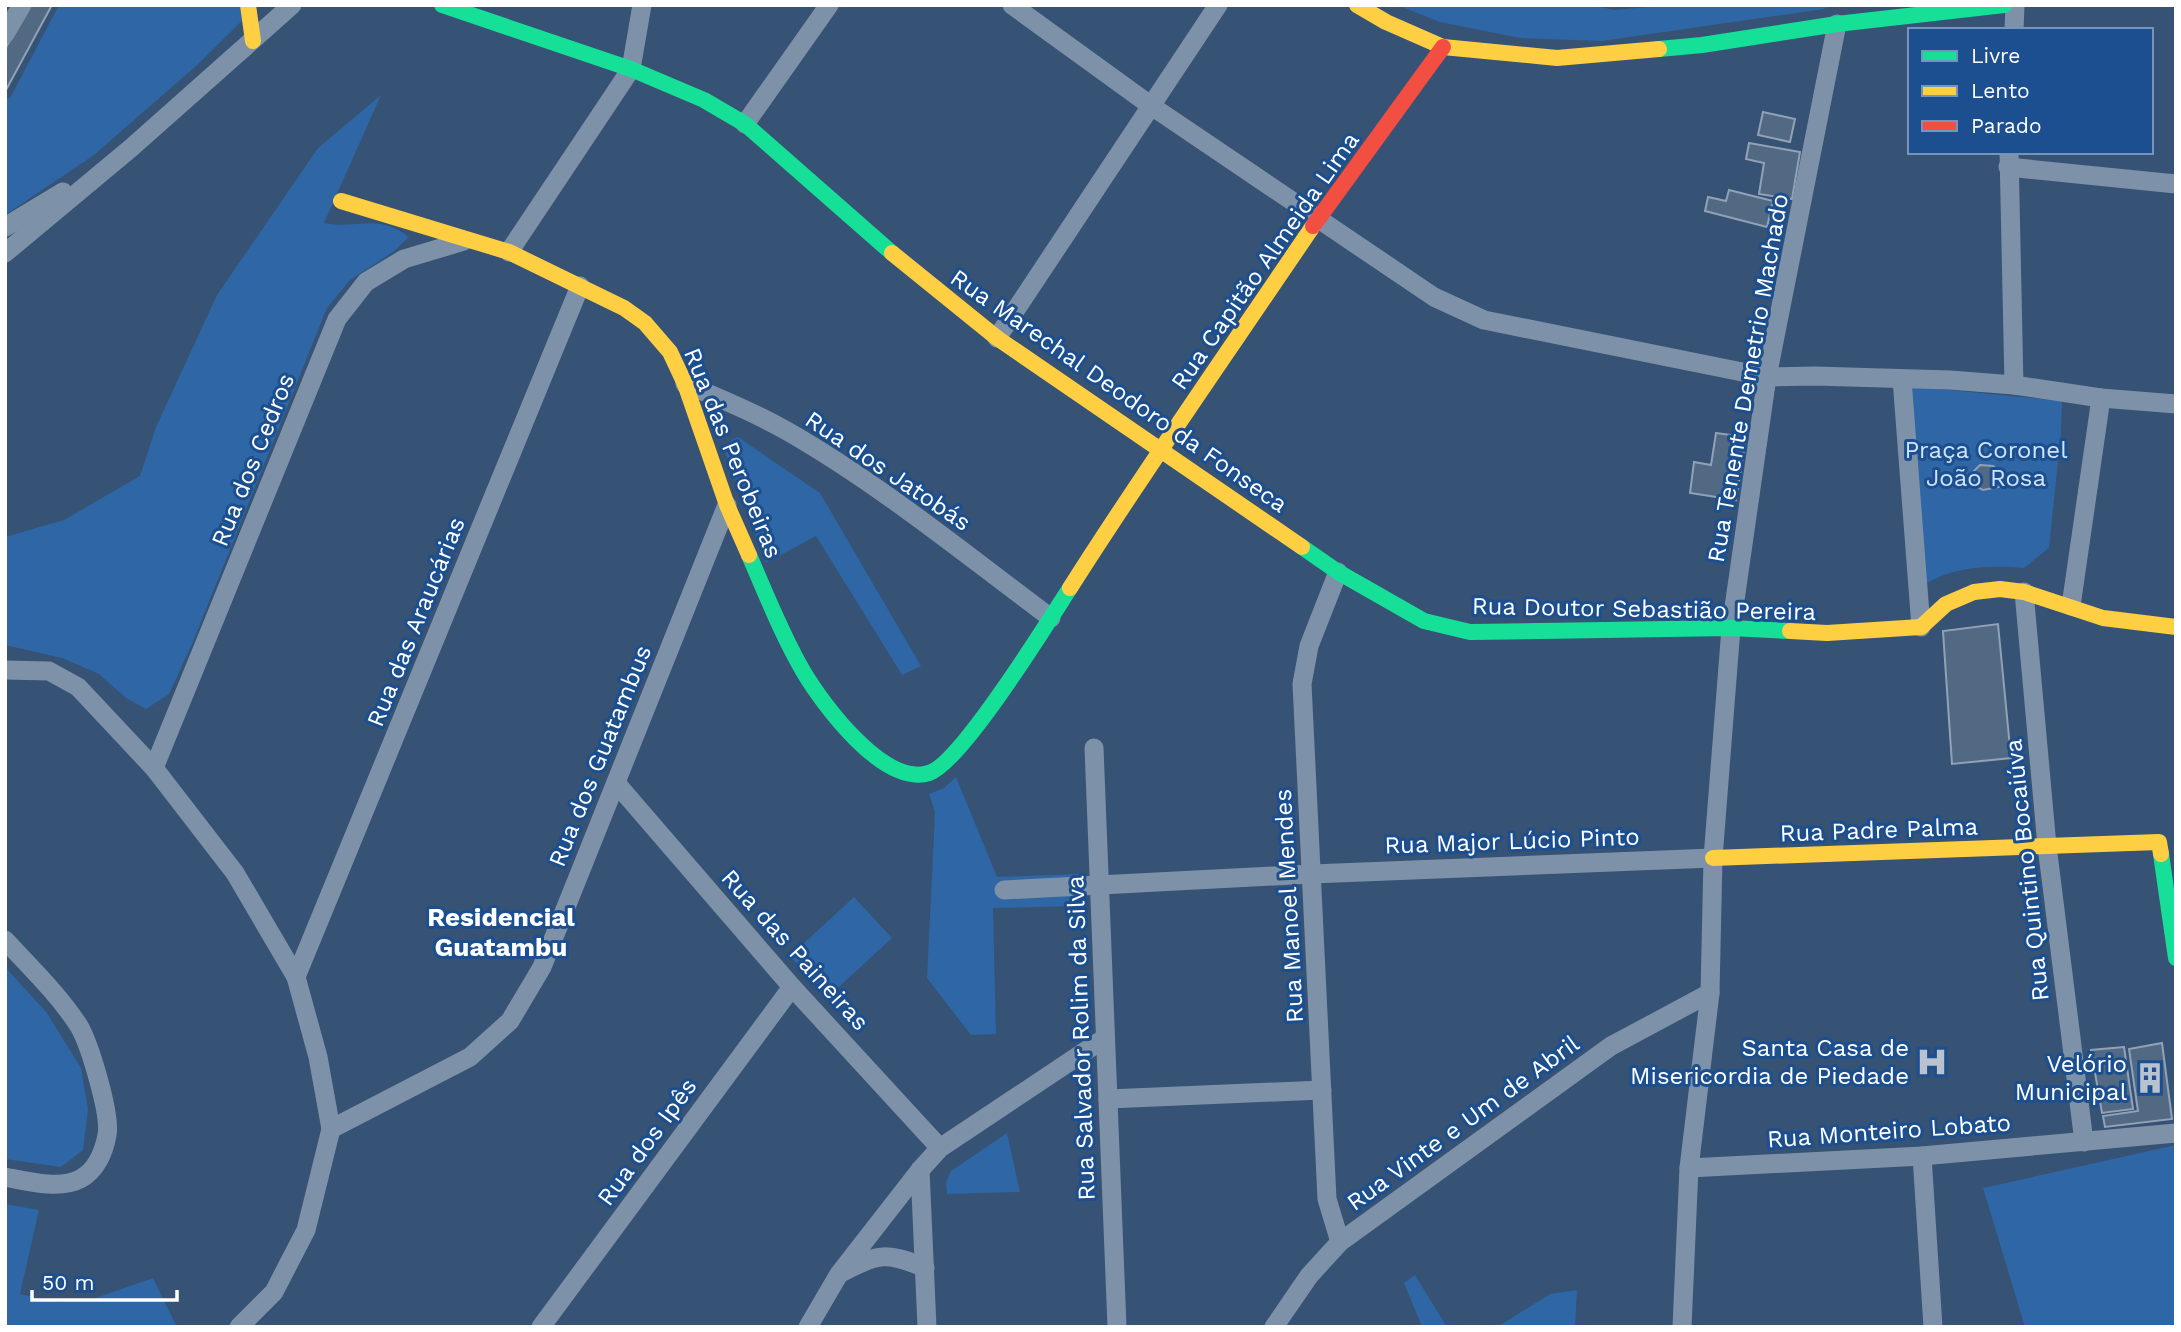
<svg xmlns="http://www.w3.org/2000/svg" width="2181" height="1332" viewBox="0 0 2181 1332" font-family="'Work Sans',sans-serif">
<style>
.green{fill:#2f66a5}
.building{fill:#526984;stroke:#92a2b6;stroke-width:2}
.lines{fill:none;stroke-linecap:round;stroke-linejoin:round}
.street{stroke:#7d92a8;stroke-width:19}
.fast{stroke:#16e098;stroke-width:16}
.slow{stroke:#ffcf43;stroke-width:16}
.jam{stroke:#f24e42;stroke-width:16}
.labels{text-anchor:middle;dominant-baseline:central;stroke-width:6;stroke-linejoin:round;paint-order:stroke}
.street-label{font-size:24px;fill:#fff;stroke:#1b4f8f}
.park-label{font-size:24px;fill:#cfe3fa;stroke:#1b4f8f}
.poi-label{font-size:24px;fill:#fff;stroke:#1b4f8f;text-anchor:end}
.neighbourhood-label{font-size:26px;font-weight:bold;fill:#fff;stroke:#1b4f8f}
</style>
<rect width="100%" height="100%" fill="#365274"/>
<!-- green -->
<g class="green">
<polygon points="59,5 245,5 245,18 196,66 94,155 5,215 5,98 10,98"/>
<polygon points="1397,5 1591,5 1615,10 1668,5 1830,5 1824,9 1602,41 1520,38 1440,22"/>
<path d="M381,95L324,223C358,230 376,212 409,237L393,252L350,280L327,308L192,644L169,694L146,709L126,698L99,674L62,658L5,645V537L64,520L140,476L156,427L217,295L318,148Z"/>
<path d="M1908,386L2062,401L2061,433L2049,548L2024,568C1990,565 1955,566 1925,584Z"/>
<polygon points="738,437 820,493 921,666 902,675 816,536 766,563 725,452 728,442"/>
<polygon points="956,777 997,877 1082,874 1083,906 993,908 996,1034 971,1035 927,978 935,812 929,794 944,788"/>
<polygon points="854,897 892,938 828,997 790,956"/>
<polygon points="5,967 47,1013 81,1068 88,1109 83,1150 61,1167 5,1159"/>
<polygon points="1007,1133 1020,1192 947,1194 946,1182 951,1171"/>
<polygon points="2176,1145 2176,1327 2025,1327 1983,1188"/>
<polygon points="5,1204 39,1210 20,1294 55,1302 87,1301 153,1278 177,1327 5,1327"/>
<polygon points="1415,1275 1447,1327 1422,1327 1404,1283"/>
<polygon points="1577,1290 1575,1327 1497,1327 1550,1294"/>
</g>
<!-- building -->
<g class="building">
<polygon points="30,5 52,5 6,90 5,49"/>
<polygon points="1763,112 1795,119 1790,142 1758,135"/>
<polygon points="1749,143 1800,152 1792,199 1759,194 1764,163 1746,159"/>
<polygon points="1729,190 1773,201 1767,227 1705,211 1708,197 1726,201"/>
<polygon points="1716,433 1746,437 1736,500 1690,493 1694,462 1711,465"/>
<polygon points="1980,465 1993,466 2002,474 1999,487 1983,490 1974,485 1972,473"/>
<polygon points="1998,624 2011,758 1952,764 1943,631"/>
<polygon points="2162,1043 2172,1119 2105,1127 2103,1116 2138,1111 2129,1049"/>
<polygon points="2124,1047 2133,1109 2102,1113 2091,1050"/>
</g>
<g class="lines">
<!-- street -->
<g class="street">
<polyline points="1012,5 1150,105 1434,297 1484,320 1767,377 1815,376 1950,380 2014,385 2101,398 2176,404"/>
<polyline points="2014,30 2015,5"/>
<polyline points="5,34 22,5"/>
<polyline points="745,124 829,5"/>
<polyline points="2009,152 2014,385"/>
<polyline points="2008,167 2176,184"/>
<polyline points="5,227 63,192"/>
<polyline points="509,252 631,69 642,5"/>
<polyline points="5,253 131,148 292,5"/>
<polyline points="997,338 1218,5"/>
<polyline points="1902,379 1921,627"/>
<path d="M685,384C720,398 755,413 787,431C881,485 965,554 1051,618"/>
<polyline points="1338,572 1309,646 1302,684 1327,1199 1340,1242"/>
<polyline points="2024,592 2047,846 2084,1142"/>
<polyline points="2071,606 2101,398"/>
<polyline points="5,670 49,671 78,687 154,768 235,873 296,977 318,1057 331,1129 306,1230 274,1292 239,1327"/>
<polyline points="1094,748 1117,1327"/>
<polyline points="154,768 337,319 366,282 404,259 464,241"/>
<polyline points="616,783 792,987 940,1148"/>
<polyline points="1004,890 1312,874 1713,858"/>
<path d="M5,940C31,968 59,995 79,1026C90,1045 111,1115 107,1135C104,1152 96,1171 80,1179C60,1190 26,1181 5,1177"/>
<polyline points="296,977 580,286"/>
<polyline points="1108,1099 1322,1090"/>
<polyline points="331,1129 470,1057 510,1021 542,967 727,505"/>
<polyline points="1922,1156 1933,1327"/>
<polyline points="1689,1168 1922,1156 2176,1133"/>
<polyline points="920,1170 927,1327"/>
<path d="M843,1272C878,1253 888,1252 925,1268"/>
<polyline points="541,1327 792,987"/>
<polyline points="808,1327 839,1274 920,1170 940,1148 1105,1038"/>
<polyline points="1274,1327 1309,1276 1340,1242 1611,1046 1710,993"/>
<polyline points="1682,1327 1689,1168 1710,993 1713,858 1731,628 1767,377 1837,24"/>
</g>
<!-- fast -->
<g class="fast">
<polyline points="442,5 631,69 704,100 745,124 892,253"/>
<polyline points="1659,49 1702,45 1837,24 2004,5"/>
<polyline points="1302,547 1338,572 1424,621 1470,632 1731,628 1790,631"/>
<path d="M749,555C766,594 782,635 803,671C823,705 884,787 929,773C961,763 1048,622 1070,588"/>
<polyline points="2161,854 2176,958"/>
</g>
<!-- slow -->
<g class="slow">
<polyline points="248,5 253,41"/>
<polyline points="1357,5 1386,22 1443,47 1557,58 1659,49"/>
<polyline points="341,201 509,252 624,308 645,323 670,352 685,384 727,505 749,555"/>
<polyline points="892,253 997,338 1302,547"/>
<path d="M1070,588C1148,465 1232,346 1313,226"/>
<polyline points="1790,631 1827,633 1921,627 1946,604 1974,592 2000,589 2024,592 2103,618 2176,627"/>
<polyline points="1713,858 2159,842 2161,854"/>
</g>
<!-- jam -->
<polyline class="jam" points="1313,226 1443,47"/>
</g>
<!-- icons -->
<defs>
<symbol id="hospital-bare" viewBox="-9 -9 18 18"><path d="M-5-5h3v3.5h4V-5h3V5h-3V1.5h-4V5h-3Z" fill="#b9c2ce" stroke="#1b4f8f" stroke-width="2.5" paint-order="stroke"/></symbol>
<symbol id="building-bare" viewBox="-9 -9 18 18"><path d="M-4-6H4V6H1V3H-1V6H-4ZM-2.5-4.3h1.7v1.8h-1.7ZM.8-4.3h1.7v1.8H.8ZM-2.5-1h1.7V.8h-1.7ZM.8-1h1.7V.8H.8Z" fill="#b9c2ce" stroke="#1b4f8f" stroke-width="2.5" paint-order="stroke"/></symbol>
</defs>
<g fill-rule="evenodd">
<use href="#hospital-bare" x="1910" y="1040" width="44" height="44"/>
<use href="#building-bare" x="2128" y="1056" width="44" height="44"/>
</g>
<g class="labels">
<!-- street labels -->
<g class="street-label">
<text transform="translate(1265 261) rotate(-55)">Rua Capitão Almeida Lima</text>
<text transform="translate(1748 378) rotate(-80)">Rua Tenente Demetrio Machado</text>
<text transform="translate(1119 391) rotate(35)">Rua Marechal Deodoro da Fonseca</text>
<text transform="translate(733 453) rotate(68)">Rua das Perobeiras</text>
<text transform="translate(253 460) rotate(-68)">Rua dos Cedros</text>
<text transform="translate(888 471) rotate(34)">Rua dos Jatobás</text>
<text transform="translate(1644 609) rotate(1)">Rua Doutor Sebastião Pereira</text>
<text transform="translate(416 622) rotate(-68)">Rua das Araucárias</text>
<text transform="translate(600 756) rotate(-68)">Rua dos Guatambus</text>
<text transform="translate(1879 830) rotate(-2)">Rua Padre Palma</text>
<text transform="translate(1512 841) rotate(-2)">Rua Major Lúcio Pinto</text>
<text transform="translate(2027 870) rotate(-96)">Rua Quintino Bocaiúva</text>
<text transform="translate(1289 906) rotate(-93)">Rua Manoel Mendes</text>
<text transform="translate(795 950) rotate(48)">Rua das Paineiras</text>
<text transform="translate(1081 1038) rotate(-92)">Rua Salvador Rolim da Silva</text>
<text transform="translate(1463 1123) rotate(-36)">Rua Vinte e Um de Abril</text>
<text transform="translate(1889 1131) rotate(-4)">Rua Monteiro Lobato</text>
<text transform="translate(647 1142) rotate(-54)">Rua dos Ipês</text>
</g>
<!-- park labels -->
<g class="park-label">
<text x="1986" y="450">Praça Coronel<tspan x="1986" dy="28">João Rosa</tspan></text>
</g>
<!-- poi labels -->
<g class="poi-label">
<text x="1909" y="1048">Santa Casa de<tspan x="1909" dy="28">Misericordia de Piedade</tspan></text>
<text x="2127" y="1064">Velório<tspan x="2127" dy="28">Municipal</tspan></text>
</g>
<!-- neighbourhood labels -->
<g class="neighbourhood-label">
<text x="501" y="917">Residencial<tspan x="501" dy="30">Guatambu</tspan></text>
</g>
</g>
<!-- border -->
<rect width="2181" height="1332" fill="none" stroke="#ffffff" stroke-width="14"/>
<!-- legend -->
<rect x="1908" y="28" width="245" height="126" fill="#1b4f8f" stroke="#7695bc" stroke-width="2"/>
<rect x="1922" y="51" width="35" height="10" fill="#16e098" stroke="#7695bc" stroke-width="2"/>
<text x="1971" y="63" font-size="21" fill="#ffffff">Livre</text>
<rect x="1922" y="86" width="35" height="10" fill="#ffcf43" stroke="#7695bc" stroke-width="2"/>
<text x="1971" y="98" font-size="21" fill="#ffffff">Lento</text>
<rect x="1922" y="121" width="35" height="10" fill="#f24e42" stroke="#7695bc" stroke-width="2"/>
<text x="1971" y="133" font-size="21" fill="#ffffff">Parado</text>
<!-- scale -->
<path d="M32 1290v10h145v-10" fill="none" stroke="#ffffff" stroke-width="3.5"/>
<text x="42" y="1290" font-size="21" fill="#ffffff" stroke="#1b4f8f" stroke-width="5" paint-order="stroke">50 m</text>
</svg>
